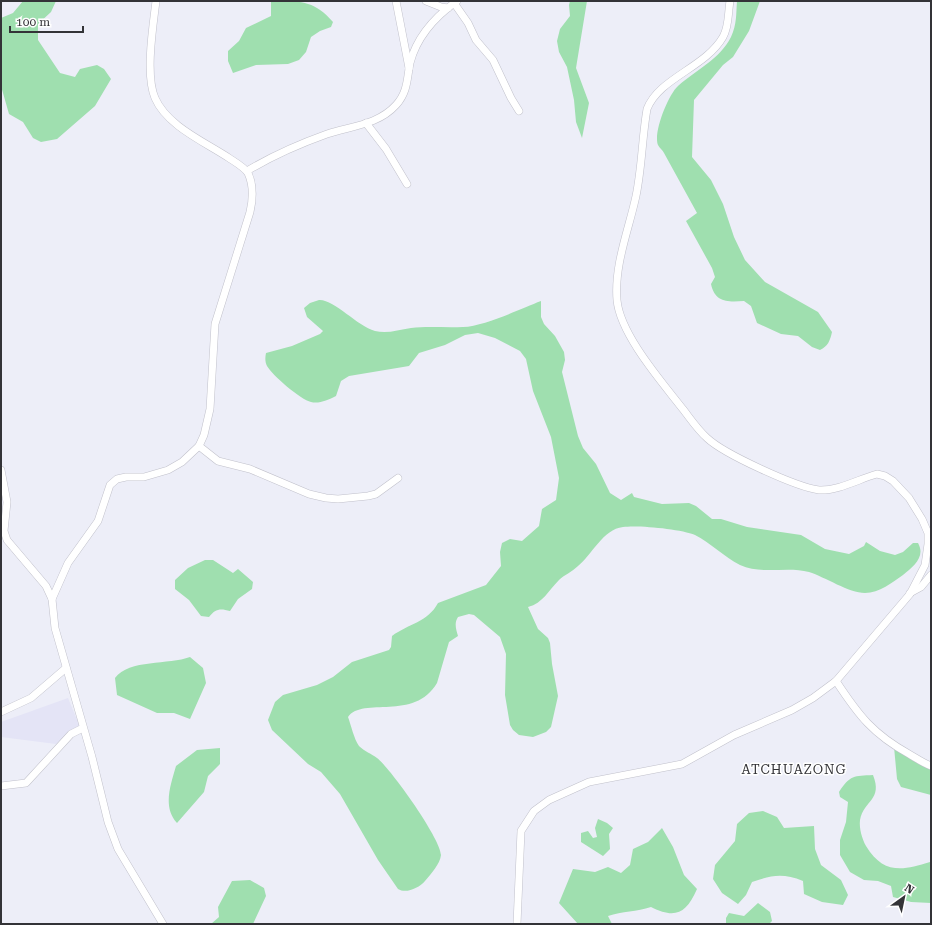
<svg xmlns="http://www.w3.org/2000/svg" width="932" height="925" viewBox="0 0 932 925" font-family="'Roboto Serif',serif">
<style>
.built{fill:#e4e4f6}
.green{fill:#9fdfaf}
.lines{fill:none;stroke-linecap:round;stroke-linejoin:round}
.minor-casing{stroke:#c1c1cb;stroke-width:8}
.minor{stroke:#fff;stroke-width:7}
.labels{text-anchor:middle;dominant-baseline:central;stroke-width:3;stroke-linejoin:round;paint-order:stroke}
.quarter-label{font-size:13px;letter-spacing:1px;fill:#333337;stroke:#fff}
</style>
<rect width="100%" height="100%" fill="#edeef8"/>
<!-- built -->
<polygon class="built" points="68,698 80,727 70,732 56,744 1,737 1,722"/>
<!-- green -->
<g class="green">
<polygon points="23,1 56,1 51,12 38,24 38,40 60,73 75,77 80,69 97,65 104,69 111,79 95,106 57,139 41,142 33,138 23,122 9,114 1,86 1,18 13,13"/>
<path d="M271,1C300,1 314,0 333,22L331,27L320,31L311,37L306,52L299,60L288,64L256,65L233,73L228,61V51L239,41L246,28L271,16Z"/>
<polygon points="570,1 587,1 576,68 589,103 582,138 576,122 574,100 567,67 559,52 557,41 560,29 570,16 569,5"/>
<path d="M737,1H760L749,31L733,57L723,65L694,100L692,157L711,180L723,204L734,237L745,260L765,282L818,312L832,332C830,341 828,346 820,350L812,347L798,336L781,334L757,323L751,306L744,301C728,302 715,303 711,284L715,277L712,268L686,221L697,213L664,153C663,150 659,148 658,145C653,133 668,95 678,86C696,70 720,59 731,37C737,24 736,14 737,1Z"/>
<path d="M319,300C334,299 357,326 375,331C387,334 398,330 411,328C428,326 446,328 463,327C485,326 520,309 541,301V317L544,324L555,336L564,352L565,360L562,372L578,436L583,448L596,464L610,493L621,500L632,493L634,497L662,504L689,503L696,506L712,519H721L747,527L801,535L825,549L849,554L864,546L866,542L880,551L895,555L903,552L913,543H918C926,557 913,567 903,575C893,582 879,593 865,593C849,593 825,577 809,572C787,566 762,575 740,565C724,557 711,543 695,535C681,529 638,525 623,527C603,529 592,555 578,566C572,572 564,575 559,580C548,591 543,603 528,607L538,629L548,638L550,643L552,664L558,696L551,727L546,732L533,737L519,735L513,730L510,725L505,695L506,654L500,637L474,615L469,614L458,617C454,623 456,629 458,636L449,642L437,683C414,722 363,696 348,717C351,725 354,739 359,746C364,751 372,754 377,758C391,769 441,839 441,855C440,864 431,874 425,881C419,888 406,894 398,889L378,860L340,794L321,772L308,764L272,730L268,720L275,702L283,695L317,685L333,677L352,662L389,650L391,647L392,636C408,624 428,622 438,603L486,585L501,566L500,552L502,543L510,539L522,541L539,526L542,509L556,500L559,478L551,437L533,391L526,359L520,351L495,338L478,333L465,335L445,345L419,353L409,366L349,376L341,381L336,396C328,400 319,404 311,402C301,400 272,375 267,366C265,362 265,358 266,353L292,346L320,334L323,331L307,317L304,308L310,303Z"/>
<path d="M205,560H213L233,573L238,569L253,582L252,589L238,599L230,611C220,608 215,609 209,617L201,616L189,600L175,589V580L188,568Z"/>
<path d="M190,657L203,668L206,683L190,719L174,713H157L117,695L115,678C129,659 169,665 190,657Z"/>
<polygon points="894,747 931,766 931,795 901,787 897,779"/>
<path d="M220,748V764L208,776L204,792L177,823C162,807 171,784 176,766L197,750Z"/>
<path d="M873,775C883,800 864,800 860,820C859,828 862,839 866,846C883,874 902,871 930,862L931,903L911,902L893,897L891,886L878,881L864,880L850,872L840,855V840L846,822L848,802L840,797L839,792C850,775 854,776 873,775Z"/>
<path d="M763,811L777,817L784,828L814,826L815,849L821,865L841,880L848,895L843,905L822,902L804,894L803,881C783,873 772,875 752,882L746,895L738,904L722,893L713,879L715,865L735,841L737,824L749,813Z"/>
<polygon points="598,819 607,823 613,828 609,834 610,849 603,856 581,842 581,833 588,831 593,838 597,837 595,828"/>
<path d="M662,828L673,847L684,875L697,889C686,914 675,919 651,907C637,912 622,911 608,916L612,924H578L559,903L573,869L595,872L608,867L621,873L630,865L633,849L648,842Z"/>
<polygon points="250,880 264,888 266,896 253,924 211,924 219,917 218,907 232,881"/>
<polygon points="758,903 770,912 772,921 769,924 726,924 726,918 729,913 744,916"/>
</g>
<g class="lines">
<defs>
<g id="minor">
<path d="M156,1C153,26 145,75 155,98C167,126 205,142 229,158C235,162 244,167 248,173C254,186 253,199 250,212L215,324L210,409L204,435L199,446L182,462L168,470L144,477H126L117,479L110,485L98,521L68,563L52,599L55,628L92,757L108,822L118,849L163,924"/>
<polyline points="396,1 409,68"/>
<polyline points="426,1 441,7 448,8"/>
<polyline points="454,3 468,23 476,40 493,60 511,98 519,111"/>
<polyline points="366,123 386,149 407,184"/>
<path d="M247,171C272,156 299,144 327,134C351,126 378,125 396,105C408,92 407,78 410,63C417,36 436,16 457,1"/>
<polyline points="199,446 218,461 250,469 309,494 326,498 338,499 368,496 376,494 398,478"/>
<polyline points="1,470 7,502 4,531 7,540 46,586 52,599"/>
<polyline points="910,593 921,587 931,575"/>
<path d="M836,681C859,716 873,734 909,754C916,758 923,763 931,766"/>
<polyline points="1,712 31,698 66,668"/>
<polyline points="1,786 26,783 71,734 83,728"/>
<path d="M517,924L521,831L534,811L549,800L589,782L682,764L734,735L792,710L813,698L836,681L910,594L925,565L928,544V533L922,519L909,498L893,481L885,476L877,474C859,479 838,491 819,490C796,487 724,454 707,438C697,429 690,418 682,408C661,381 620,334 617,300C614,265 629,229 636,196C642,167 642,138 647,109C659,78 705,68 723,37C729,27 728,13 730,1"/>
</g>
</defs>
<!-- minor casing -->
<use href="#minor" class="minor-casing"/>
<!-- minor -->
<use href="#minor" class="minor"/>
</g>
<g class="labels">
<!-- quarter labels -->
<g class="quarter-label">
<text x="794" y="769">ATCHUAZONG</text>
</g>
</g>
<!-- border -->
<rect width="932" height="925" fill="none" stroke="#333337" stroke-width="4"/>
<!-- north arrow -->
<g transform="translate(904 897) rotate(33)" stroke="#ffffff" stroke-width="3" paint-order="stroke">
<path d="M0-3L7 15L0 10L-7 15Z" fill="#333337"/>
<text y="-6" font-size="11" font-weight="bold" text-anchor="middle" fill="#333337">N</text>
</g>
<!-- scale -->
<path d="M10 26v6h73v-6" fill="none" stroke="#333337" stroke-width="2"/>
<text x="16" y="26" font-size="12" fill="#333337" stroke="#ffffff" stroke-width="3" paint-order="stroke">100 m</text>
</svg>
